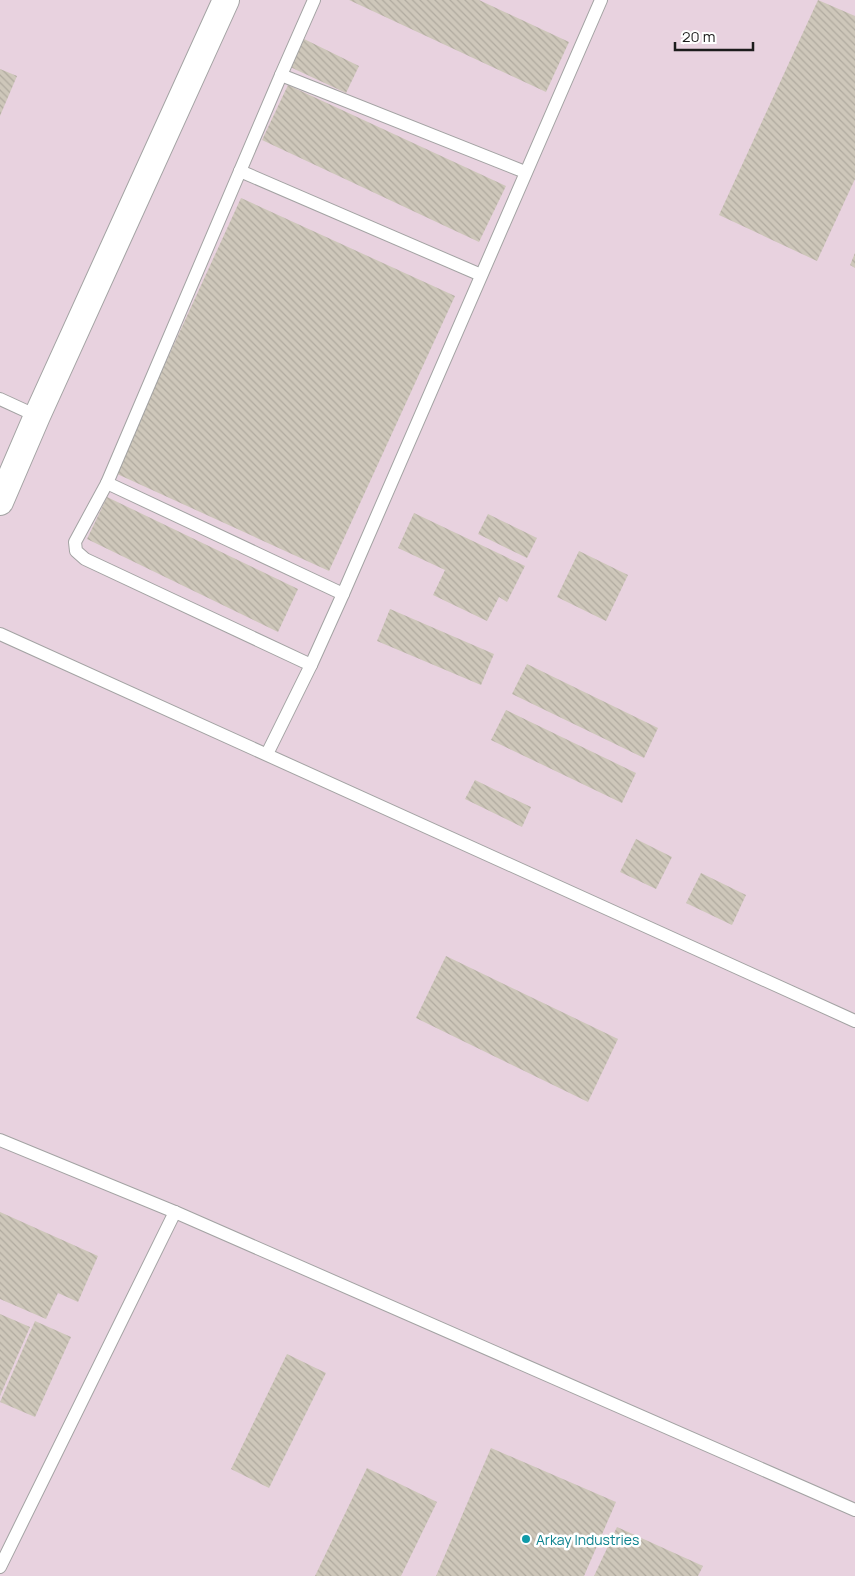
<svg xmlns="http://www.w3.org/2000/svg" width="855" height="1576" viewBox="0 0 855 1576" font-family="Manrope,sans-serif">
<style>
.industrial{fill:#e8d2df}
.building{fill:url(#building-back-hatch)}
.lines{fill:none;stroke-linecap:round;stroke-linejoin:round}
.service-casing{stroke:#a3a3a3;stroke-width:14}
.minor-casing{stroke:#a3a3a3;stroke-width:28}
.service{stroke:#fff;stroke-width:12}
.minor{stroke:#fff;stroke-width:26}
.culture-dot{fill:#0f9aa8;stroke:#fff;stroke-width:2}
.labels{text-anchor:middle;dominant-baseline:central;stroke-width:5;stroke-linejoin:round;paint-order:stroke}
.culture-label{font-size:14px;fill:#0d838f;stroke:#fff;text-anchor:start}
</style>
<defs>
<pattern id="building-back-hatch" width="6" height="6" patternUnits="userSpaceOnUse" patternTransform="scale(1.25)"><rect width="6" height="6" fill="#cec7ba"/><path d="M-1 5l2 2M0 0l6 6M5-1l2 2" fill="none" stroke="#b0aa9f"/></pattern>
</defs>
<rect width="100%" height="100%" fill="#eeece0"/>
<!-- industrial -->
<rect class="industrial" x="0" y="0" width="855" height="1576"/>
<!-- building -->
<g class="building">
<polygon points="349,0 479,0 569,42 546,92"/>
<polygon points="818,0 855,16 855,179 817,261 719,215"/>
<polygon points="302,38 359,66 346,93 288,66"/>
<polygon points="0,69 17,76 0,116"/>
<polygon points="288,85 506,186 479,242 262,140"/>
<polygon points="241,198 455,296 329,571 115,473"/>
<polygon points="855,253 855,268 850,265"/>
<polygon points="107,497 298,589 278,632 87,539"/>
<polygon points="414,513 525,566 507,602 499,597 487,621 433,595 445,570 398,548"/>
<polygon points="488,514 537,538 527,558 478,534"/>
<polygon points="579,551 628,575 606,621 557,597"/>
<polygon points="390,609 494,654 481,685 377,641"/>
<polygon points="527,664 658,728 644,758 512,694"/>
<polygon points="506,710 636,773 622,803 491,740"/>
<polygon points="475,780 531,807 522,827 465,799"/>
<polygon points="636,839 672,857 656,889 620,872"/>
<polygon points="701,873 746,895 732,925 686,903"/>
<polygon points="446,956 618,1039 588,1102 416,1018"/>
<polygon points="0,1212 98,1256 78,1302 58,1293 46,1319 0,1299"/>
<polygon points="0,1314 30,1327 0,1396"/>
<polygon points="35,1321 71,1337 35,1417 0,1402"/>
<polygon points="287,1354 326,1373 269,1488 231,1469"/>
<polygon points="491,1448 616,1502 584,1576 436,1576"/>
<polygon points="367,1468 437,1502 401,1576 315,1576"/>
<polygon points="617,1527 703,1566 698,1576 594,1576"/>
</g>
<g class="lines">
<defs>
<g id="service">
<polyline points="281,75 314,0"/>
<polyline points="240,171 481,275"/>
<polyline points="0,399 37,416"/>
<polyline points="107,483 75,542 76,551 85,559 311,665"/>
<polyline points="343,594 107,483 281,75 525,172"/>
<polyline points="0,634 855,1021"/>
<polyline points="267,754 311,665 343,594 601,0"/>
<polyline points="0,1140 175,1212 855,1510"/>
<polyline points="0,1567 175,1212"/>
</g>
<polyline id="minor" points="0,502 37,416 226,0"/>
</defs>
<!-- service casing -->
<use href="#service" class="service-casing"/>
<!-- minor casing -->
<use href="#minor" class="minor-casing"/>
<!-- service -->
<use href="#service" class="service"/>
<!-- minor -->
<use href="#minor" class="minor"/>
</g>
<!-- markers -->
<circle class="culture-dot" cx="526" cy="1539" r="5"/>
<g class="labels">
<!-- culture labels -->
<g class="culture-label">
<text x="536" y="1539">Arkay Industries</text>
</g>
</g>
<!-- scale -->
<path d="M675 42v8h78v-8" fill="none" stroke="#1c1c1c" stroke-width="2.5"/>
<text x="682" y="42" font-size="15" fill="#1c1c1c" stroke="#ffffff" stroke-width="4" paint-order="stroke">20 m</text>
</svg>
